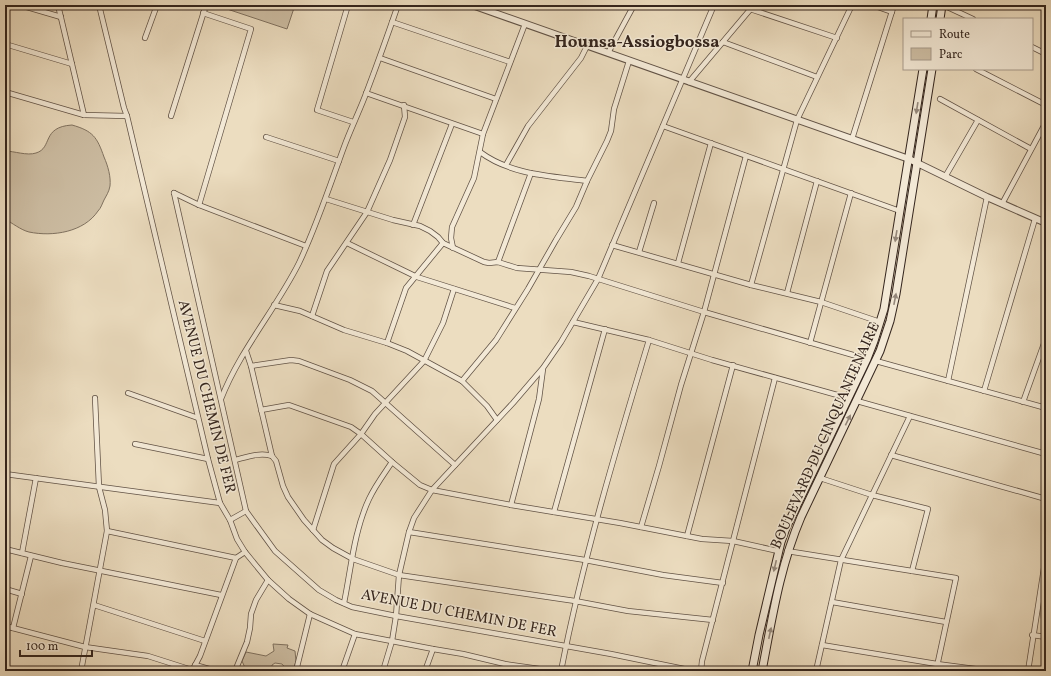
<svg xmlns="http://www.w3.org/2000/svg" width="1051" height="676" viewBox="0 0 1051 676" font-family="Vollkorn,serif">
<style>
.green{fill:#cdbea4;stroke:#807260}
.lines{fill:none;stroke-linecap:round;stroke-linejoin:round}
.minor-casing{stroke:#625346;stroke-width:6}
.tertiary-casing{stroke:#625346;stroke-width:8}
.secondary-casing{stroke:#34251d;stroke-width:9}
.minor{stroke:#f3e9d6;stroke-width:4.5}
.tertiary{stroke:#f3e9d6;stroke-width:6}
.secondary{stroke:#f3e9d6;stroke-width:7}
.oneway{fill:#94877a}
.labels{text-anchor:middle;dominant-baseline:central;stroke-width:3;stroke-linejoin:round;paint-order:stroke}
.street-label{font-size:15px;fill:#34251d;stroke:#f3e9d6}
.quarter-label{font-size:17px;font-weight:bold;fill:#34251d;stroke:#f3e9d6}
</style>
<rect width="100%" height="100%" fill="#ecddc0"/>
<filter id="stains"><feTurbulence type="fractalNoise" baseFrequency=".005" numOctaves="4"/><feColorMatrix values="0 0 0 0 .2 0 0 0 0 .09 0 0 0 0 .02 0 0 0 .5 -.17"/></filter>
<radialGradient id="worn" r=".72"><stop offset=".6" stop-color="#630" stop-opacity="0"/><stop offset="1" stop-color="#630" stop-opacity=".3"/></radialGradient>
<!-- green -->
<g class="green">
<polygon points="215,5 295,5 287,29"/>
<path d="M72,125C93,131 97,137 104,157C108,166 111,177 110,186C109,192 106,196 104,200C102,204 101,208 98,211C84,232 53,237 29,232C21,230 12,223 5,219V151C14,151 27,156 36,153C53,148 41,127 72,125Z"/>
<path d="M1046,598V634C1041,625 1038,605 1046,598Z"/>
<polygon points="273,644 288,645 287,648 295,651 296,661 293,671 288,671 282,664 275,663 272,665 272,671 246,670 242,661 246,652 266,656 274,651"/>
</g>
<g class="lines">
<defs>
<g id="minor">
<polyline points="20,5 61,17"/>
<polyline points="58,5 84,115"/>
<polyline points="99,5 124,108 127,116 208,459 220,503 230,520 237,539 245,552 268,580 289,599 310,614 355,634 433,649 463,654 505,664 554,671"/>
<polyline points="348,5 317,110 353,122"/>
<polyline points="872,5 892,12"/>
<polyline points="943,5 973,19"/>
<polyline points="750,9 837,38"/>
<polyline points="392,22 510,62"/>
<polyline points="145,38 157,5"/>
<polyline points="723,42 817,77"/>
<polyline points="5,44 72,64"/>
<polyline points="1032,47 1046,54"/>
<polyline points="608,53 634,5"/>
<polyline points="380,58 496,99"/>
<polyline points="976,69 1046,105"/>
<polyline points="689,82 754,5"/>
<polyline points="5,92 84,115 127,116"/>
<polyline points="366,93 483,134"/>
<polyline points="940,99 1031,149"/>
<polyline points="171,116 206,5"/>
<polyline points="663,126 900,211"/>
<polyline points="266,137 339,161"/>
<polyline points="852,139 894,5"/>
<path d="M480,152C511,175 551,176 587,181"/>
<polyline points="506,165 528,126 581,58 587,46"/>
<polyline points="945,177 978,120"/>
<polyline points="174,193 246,511 275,551 319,590 336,600 352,607 396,616 611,654 694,671"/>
<polyline points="174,193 199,205 306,246"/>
<polyline points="326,199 393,220 420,226 430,231 438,237 443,243 484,262 489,263 498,262 517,268 571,272 589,276 704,312 867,359"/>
<polyline points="1002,204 1046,122"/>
<polyline points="199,205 251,29 203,13"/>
<polyline points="413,225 452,124"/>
<polyline points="347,243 417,277 515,308"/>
<polyline points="612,245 751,285 821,302 880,322"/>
<polyline points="453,248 451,238 452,227 474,178 483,134 525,24"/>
<polyline points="639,252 654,203"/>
<polyline points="498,262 531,173"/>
<polyline points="678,263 711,143"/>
<polyline points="751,285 797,120 852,5"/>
<polyline points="787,293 817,181"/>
<polyline points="274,305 300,311 344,330 387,343 407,351 462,381 487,406 497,420"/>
<polyline points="312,316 327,271 367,212 390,160 405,117 404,105"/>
<polyline points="573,322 649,340 712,360 848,398"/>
<polyline points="387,343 406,288 443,243"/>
<polyline points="810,343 851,193"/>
<polyline points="246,351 251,366 272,456"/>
<polyline points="876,361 1046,408"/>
<polyline points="251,366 291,360 299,361 350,380 372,391 455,465"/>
<polyline points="462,381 496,340 528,289 556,240 576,207 587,181 607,141 611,131 614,109 629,61"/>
<polyline points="948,381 987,197"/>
<polyline points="984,391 1035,219"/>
<polyline points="128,393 198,418"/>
<path d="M221,399C240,350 276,309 299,263C317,225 330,185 344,147C351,128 360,110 367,91C378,62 388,34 398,5"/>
<polyline points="857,401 1046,454"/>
<polyline points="1023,402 1046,338"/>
<polyline points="261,410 289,405 351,427 361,434 392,462 420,485 432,490 511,505 620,523 702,539 733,541 778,551"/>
<polyline points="135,444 208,459"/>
<polyline points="891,455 1046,499"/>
<path d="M235,460C247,457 260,452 272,456L276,461L283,486L288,497L304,520L322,540L333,548L353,559L399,575L575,601L628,611L713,620"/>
<polyline points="5,474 220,503"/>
<polyline points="820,478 872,495 928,509 912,571"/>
<polyline points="511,505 539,399 543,369"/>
<polyline points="554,512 605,329"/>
<polyline points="230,520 246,511"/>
<polyline points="641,527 659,466 681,385 704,312 746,156"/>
<polyline points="313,530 334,464 361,434 375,414 424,361 443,323 454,289"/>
<polyline points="107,531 236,558"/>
<polyline points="409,532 585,560 663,575 723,583"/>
<polyline points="687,536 733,365"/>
<polyline points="5,549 62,563 221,595"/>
<polyline points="787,551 956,578 936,671"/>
<polyline points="22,553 36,478"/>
<polyline points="5,589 22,594"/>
<polyline points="832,602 946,622"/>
<path d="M344,603C351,569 354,531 369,499C375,486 384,474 392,462"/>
<polyline points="94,605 205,641"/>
<polyline points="5,626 85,647 148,656 192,670"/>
<polyline points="13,628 31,556"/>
<polyline points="1032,635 1046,637"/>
<polyline points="822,645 937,664 991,671"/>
<polyline points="195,665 216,671"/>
<polyline points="81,671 107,531 105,510 99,487 95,398"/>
<polyline points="192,671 200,656 236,558 245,552"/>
<polyline points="235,671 247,642 250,628 251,614 256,600 268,580"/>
<polyline points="296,671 310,614"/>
<polyline points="342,671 355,634"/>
<polyline points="383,671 392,641 396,616 399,575 409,532 414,518 432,490 513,403 543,368 561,342 598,279 714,5"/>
<polyline points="425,671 433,649"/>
<path d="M561,671C583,559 616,449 649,340"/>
<polyline points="701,671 702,661 775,378"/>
<polyline points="816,671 841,560 910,416"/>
<polyline points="1028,671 1046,555"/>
</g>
<polyline id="tertiary" points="472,5 909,159 987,197 1046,223"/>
<g id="secondary">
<polyline points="931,19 933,5"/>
<polyline points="940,19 942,5"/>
<polyline points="752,671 759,635 781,542 786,528 867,359 874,341 884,309 923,69"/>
<path d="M762,671C772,619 780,566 801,517L880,351L890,321L896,294L932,69"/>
</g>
</defs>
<!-- minor casing -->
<use href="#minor" class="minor-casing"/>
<!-- tertiary casing -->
<use href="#tertiary" class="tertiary-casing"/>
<!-- secondary casing -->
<use href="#secondary" class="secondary-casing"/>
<!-- minor -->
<use href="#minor" class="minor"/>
<!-- tertiary -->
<use href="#tertiary" class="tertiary"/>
<!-- secondary -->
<use href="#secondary" class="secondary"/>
</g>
<!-- one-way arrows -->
<defs><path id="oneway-solid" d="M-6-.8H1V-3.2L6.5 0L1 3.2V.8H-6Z"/></defs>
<g class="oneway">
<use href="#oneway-solid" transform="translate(917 108) rotate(99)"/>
<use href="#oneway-solid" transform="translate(896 236) rotate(99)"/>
<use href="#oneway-solid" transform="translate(895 299) rotate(-79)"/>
<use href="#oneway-solid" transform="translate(848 420) rotate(-64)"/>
<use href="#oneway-solid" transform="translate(775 566) rotate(103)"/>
<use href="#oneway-solid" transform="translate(770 633) rotate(-78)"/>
</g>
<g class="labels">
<!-- street labels -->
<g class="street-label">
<text transform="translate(206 397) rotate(76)">AVENUE DU CHEMIN DE FER</text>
<text transform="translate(826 436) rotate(-66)">BOULEVARD DU CINQUANTENAIRE</text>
<text transform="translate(459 614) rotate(11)">AVENUE DU CHEMIN DE FER</text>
</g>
<!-- quarter labels -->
<g class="quarter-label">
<text x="637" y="42">Hounsa-Assiogbossa</text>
</g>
</g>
<!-- margin -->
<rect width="1051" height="676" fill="none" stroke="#ecddc0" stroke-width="20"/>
<rect x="6" y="6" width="1039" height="664" fill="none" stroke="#34251d" stroke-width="2"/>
<rect x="10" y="10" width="1031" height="656" fill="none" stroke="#34251d"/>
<!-- legend -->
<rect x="903" y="18" width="130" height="52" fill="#f3e9d6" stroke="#a79b8c"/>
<rect x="911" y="31" width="20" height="6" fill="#f3e9d6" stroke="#a79b8c"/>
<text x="939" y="38" font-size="12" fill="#34251d">Route</text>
<rect x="911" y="48" width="20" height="12" fill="#cdbea4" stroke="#a79b8c"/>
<text x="939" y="58" font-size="12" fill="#34251d">Parc</text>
<!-- scale -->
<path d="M20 650v6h72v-6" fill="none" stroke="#34251d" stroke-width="2"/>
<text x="26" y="650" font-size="12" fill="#34251d" stroke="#f3e9d6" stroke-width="3" paint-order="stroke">100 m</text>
<rect width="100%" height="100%" filter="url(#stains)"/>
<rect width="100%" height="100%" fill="url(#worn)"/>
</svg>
